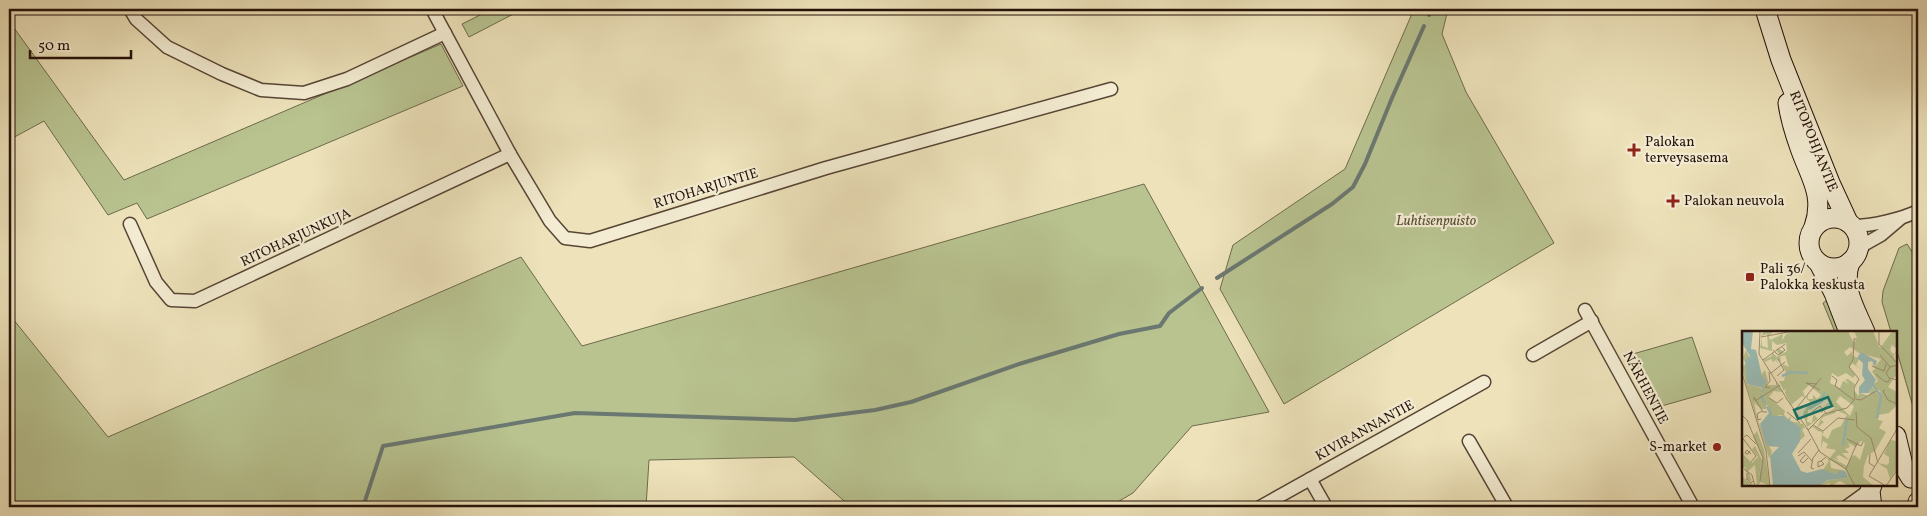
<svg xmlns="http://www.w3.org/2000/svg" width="1927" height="516" viewBox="0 0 1927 516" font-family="Vollkorn,serif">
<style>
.green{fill:#b8c390;stroke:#6e6a4c}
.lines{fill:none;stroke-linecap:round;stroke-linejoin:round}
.stream{stroke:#6b7871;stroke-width:4}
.minor-casing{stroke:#574535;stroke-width:15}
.secondary-casing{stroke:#251109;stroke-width:21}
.minor{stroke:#f3ecd2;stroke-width:12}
.secondary{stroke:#f3ecd2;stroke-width:19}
.poi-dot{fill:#8f2418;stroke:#f3ecd2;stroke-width:2}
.labels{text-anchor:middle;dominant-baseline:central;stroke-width:4.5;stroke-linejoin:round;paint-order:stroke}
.street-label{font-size:14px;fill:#251109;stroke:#f3ecd2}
.poi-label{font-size:14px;fill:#251109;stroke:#f3ecd2;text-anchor:start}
.park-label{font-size:14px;font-style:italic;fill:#584f38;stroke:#f3ecd2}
.inset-river{fill:none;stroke:#9abcb6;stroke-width:2.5}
.inset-road{fill:none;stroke:#9d8e73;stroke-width:1}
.view{fill:#0f766e;fill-opacity:0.15;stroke:#0f766e;stroke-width:2.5}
.inset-edge{fill:none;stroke:#251109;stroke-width:2.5}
</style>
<rect width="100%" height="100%" fill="#ede2ba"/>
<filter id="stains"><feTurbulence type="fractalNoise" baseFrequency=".004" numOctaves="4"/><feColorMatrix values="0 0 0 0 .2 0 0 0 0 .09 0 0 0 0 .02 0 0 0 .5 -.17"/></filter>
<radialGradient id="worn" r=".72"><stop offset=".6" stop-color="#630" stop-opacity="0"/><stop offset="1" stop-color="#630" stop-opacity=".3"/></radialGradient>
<!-- green -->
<g class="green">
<polygon points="492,9 523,9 469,37 462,24"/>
<polygon points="1414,9 1448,9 1442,34 1466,92 1554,243 1284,404 1220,289 1233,245 1345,169"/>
<polygon points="9,21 124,180 441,44 463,86 147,219 137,203 108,215 44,121 9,140"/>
<polygon points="1144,184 1269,412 1192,426 1133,493 1109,507 851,507 794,457 649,460 646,507 9,507 9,314 108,437 521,257 582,346"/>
<polygon points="1907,244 1918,261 1918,424 1896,348 1896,332 1891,332 1882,302 1883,291 1899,248"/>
<polygon points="1829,299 1843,332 1835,332 1823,303"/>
<polygon points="1692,337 1711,392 1651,409 1626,356"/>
</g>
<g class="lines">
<!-- stream -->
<g class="stream">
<polyline points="1429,15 1431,9"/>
<polyline points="1217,278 1332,204 1353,187 1365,164 1392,98 1424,26"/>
<polyline points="363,507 383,446 575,413 795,420 875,410 911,402 1019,364 1119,334 1160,326 1169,313 1202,288"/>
</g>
<defs>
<g id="minor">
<polyline points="130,9 136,19 167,47 222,74 261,90 304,93 347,79 445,33"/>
<polyline points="432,9 510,154 550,221 565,238 590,241 826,168 1111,89"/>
<polyline points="130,224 156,282 171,300 195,301 510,154"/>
<path d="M1853,226C1871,226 1902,219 1918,211"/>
<polyline points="1857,253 1865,244 1881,235 1901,218"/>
<polyline points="1585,310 1693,507"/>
<polyline points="1533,355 1592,321"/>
<polyline points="1469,441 1507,507"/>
<polyline points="1310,479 1326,507"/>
<polyline points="1260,507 1484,382"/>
<polyline points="1846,507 1864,494 1872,485"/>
</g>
<g id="secondary">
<path id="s1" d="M1765,9L1781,60L1830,183L1848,222"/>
<path d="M1788,103C1790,118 1795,134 1800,148C1810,177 1825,195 1814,227"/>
<circle cx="1834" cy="243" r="25"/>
<path d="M1850,262C1841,288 1855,308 1865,332"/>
<polyline points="1820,265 1834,293 1849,332"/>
<polyline points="1896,436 1903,465 1911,478"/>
<polyline points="1872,507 1870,491 1872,485"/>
<polyline points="1917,507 1918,502"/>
</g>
</defs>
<!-- minor casing -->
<use href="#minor" class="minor-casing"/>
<!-- secondary casing -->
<use href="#secondary" class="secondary-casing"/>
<!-- minor -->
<use href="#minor" class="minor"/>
<!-- secondary -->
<use href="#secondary" class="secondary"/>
</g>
<!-- markers -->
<g class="poi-dot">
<path d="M1631.5 142.5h5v5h5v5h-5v5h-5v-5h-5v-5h5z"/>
<path d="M1670.5 193.5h5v5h5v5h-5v5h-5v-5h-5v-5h5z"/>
<rect x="1745" y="272" width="10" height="10" rx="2.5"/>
<circle cx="1717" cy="447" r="5"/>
</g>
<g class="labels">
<!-- street labels -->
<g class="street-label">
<text stroke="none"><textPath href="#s1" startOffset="141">RITOPOHJANTIE</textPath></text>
<text transform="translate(706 189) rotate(-17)">RITOHARJUNTIE</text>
<text transform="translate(296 238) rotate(-25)">RITOHARJUNKUJA</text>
<text transform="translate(1645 388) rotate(62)">NÄRHENTIE</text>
<text transform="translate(1365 431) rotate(-29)">KIVIRANNANTIE</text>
</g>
<!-- poi labels -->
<g class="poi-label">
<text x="1645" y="142">Palokan<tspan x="1645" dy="16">terveysasema</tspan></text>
<text x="1684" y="201">Palokan neuvola</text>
<text x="1760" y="269">Pali 36/<tspan x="1760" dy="16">Palokka keskusta</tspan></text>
<text x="1707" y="447" text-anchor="end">S-market</text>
</g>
<!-- park labels -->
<g class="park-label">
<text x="1436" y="221">Luhtisenpuisto</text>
</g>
</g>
<!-- overview -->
<g transform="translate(1742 331)">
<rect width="155" height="155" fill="#ede2ba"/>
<path d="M22,0H32L27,5L28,9L41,3L40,10L44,3L53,0H106L111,11L114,10L111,7H115L112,0H131L138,17L149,2L155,0V18L150,14L148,19L151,23L155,20L152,24L155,43L146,56L155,61V74L147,82L137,84L136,89L141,90L137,97L144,101L133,120L126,124L122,135L121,146L132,155H106L98,150L89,155L87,152L77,155L87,149L106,147L104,138L109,126L113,124L118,129L123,112L119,110L114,116L106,112L108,116L103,118L107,122H100L108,130L97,124L94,126L97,129L90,127L105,135L104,138L88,129L89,137L105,140L94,143L81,139L87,130L84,127L87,128L94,119L84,117L86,113L81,110L79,117L80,101L76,100L71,96L66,99L71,95L82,101L80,104L86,108L90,99L99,95L105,84L94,79L93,82L81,86L79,89L82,91L75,97L80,85L93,77L87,73L80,82L78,81L86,72H90L85,68L66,79L65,91L70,92L71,85L74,81L72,84L76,88L65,96L61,82L68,71L64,67L66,64V68H71V64L75,68L79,64L67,54L61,60L63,67L60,65L49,74L43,62L44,57L42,60L37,50H42L44,42L40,33L47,36L43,24L38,26L39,31L34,28L36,33L33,29L31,31L34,37L29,28L23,31L22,29L30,25V21L35,26L38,24L34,19L36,17L42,21L39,24L45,20L44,12L35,14L30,10V20L18,17L20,7V15L26,17L25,3L19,5ZM108,16L117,22L139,28L133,36L130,32L133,38L130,40L136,50L130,54L138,60L139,67L130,56L127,65L118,62L117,65L111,59L113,53L106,48L103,49L107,53L101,50L98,57L88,52L90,42L96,46L104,42L111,47L113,44L107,36L110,32L120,39L114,34L117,28L110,24L111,20L105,25L102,21ZM98,65L112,75L108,85L94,71ZM4,19L7,25L5,53L22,58L20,54L25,51L17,47L23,39L26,50L25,54H34V50L41,61L32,60L27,66L43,80L42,84L46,88L49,85L48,90L61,93L63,97L60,98L63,105L57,110L59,97L48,92L39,84L31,86L24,73V78H20L12,72L16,90L30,121L27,127L4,53L0,36L4,33L1,27ZM15,100L22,119L28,155L19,151L15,155L13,134L6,140L10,150L4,149L13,155H0V145L3,148L6,147L3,136L0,138V122L10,132L16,126L10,118L13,115L20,129L17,146L21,127L11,105ZM148,109L155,110V137L148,148L145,138L136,132L145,134L147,132V126L142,123Z" fill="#b8c390" fill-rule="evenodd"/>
<path d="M0,0H11L9,18L14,19L20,45L25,51L21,54L23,58L19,63L22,67L24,76H28L31,85H41L59,97L58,110L50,123L59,140L65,142L80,138L94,143L98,139L104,141L106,147L86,149L77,155H31L28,125L37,116L25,115L18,93L27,82L18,66L21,57L5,53L3,29L8,25L0,12ZM119,21L135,30L133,36L130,30L126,31V38L134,49L127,62H118L117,67V56L123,49L120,44L121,32L115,27Z" fill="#9abcb6"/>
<path class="inset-river" d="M40,45L49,41L66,42M130,53L139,65L135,87M67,78L80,70L83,61M101,114L105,89"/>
<path class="inset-road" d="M18,0L17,23L45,68M137,1V13L155,32M19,6L52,0M31,19L36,24L43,19L39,15M138,24L148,36M21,29L43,13M155,34L148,36L144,42L147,47L155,49M130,35L142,40L144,33M27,41L28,50L23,56L28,57M0,42L24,120L28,155M29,42L43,31M134,43L142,50L146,51L148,47M35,45L42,39L36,28M90,45L95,49L93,55L112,69M75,53L64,52L78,59M143,59L141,60L146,69L155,73M27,67L35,72L41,67M44,67L66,99M114,68L119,69L134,60M12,69V66L21,81H25M13,70L38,54M53,79L79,47M45,81L58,92M70,81L78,75L84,82M114,81L115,96L129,107L136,132M0,84L5,89L21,127L18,150M19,88L16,89L15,83L20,80M71,94L81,100L96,87L113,89M65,97L78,121L105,139M66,99L82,83L105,77L113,68L112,57L117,48L107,36L111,29L112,8M0,106L14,125L9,131M2,106L5,104L14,113M105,108L119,115L121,111M8,120L7,121L6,123H5L3,122L5,119L9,123M56,122L69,108M128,123L127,132L133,136M63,124L58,130L61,132L66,127M56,125L62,121L70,130M79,130L76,131V136L82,133L79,130L84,126M2,138L10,144L13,155M72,138L69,137L71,127L77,119M104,138L115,112M104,138L113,155M5,142V148L9,152L12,149M144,155L127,145L155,98M144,155L155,139"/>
<path class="view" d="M86,66L90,75L56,88L52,79Z"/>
<rect width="155" height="155" class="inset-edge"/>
</g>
<!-- margin -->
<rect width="1927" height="516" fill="none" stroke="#ede2ba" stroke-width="30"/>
<rect x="10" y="10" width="1907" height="496" fill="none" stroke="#251109" stroke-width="2.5"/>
<rect x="15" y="15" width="1897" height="486" fill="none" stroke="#251109"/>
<!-- scale -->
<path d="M30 50v8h101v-8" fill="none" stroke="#251109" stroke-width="2.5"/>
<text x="38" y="50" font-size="15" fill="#251109" stroke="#f3ecd2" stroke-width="4" paint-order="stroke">50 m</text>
<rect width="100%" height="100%" filter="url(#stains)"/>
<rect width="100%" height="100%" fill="url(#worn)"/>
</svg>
